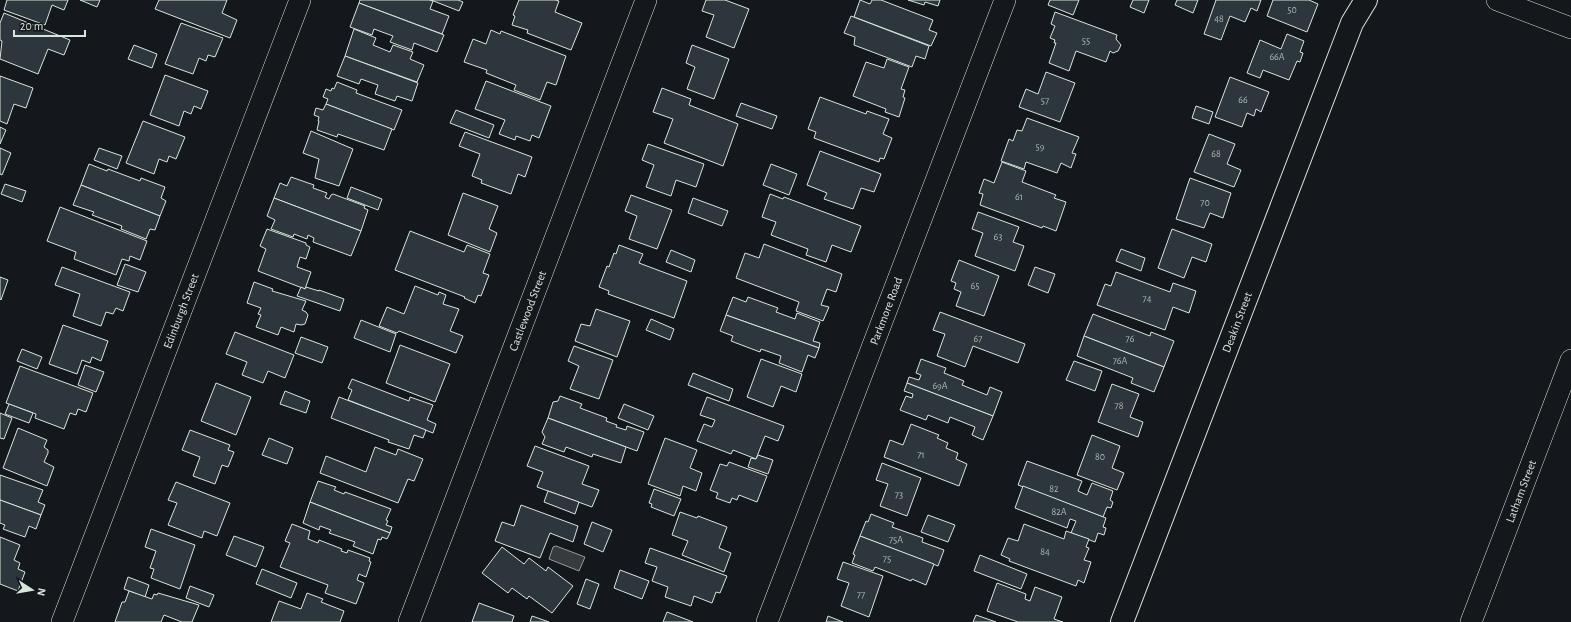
<svg xmlns="http://www.w3.org/2000/svg" width="1571" height="622" viewBox="0 0 1571 622" font-family="'Alegreya Sans',sans-serif">
<style>
.water{fill:#363b3e;stroke:#939e99}
.building{fill:#2c363c;stroke:#d8e6dc}
.lines{fill:none;stroke-linecap:round;stroke-linejoin:round}
.minor-casing{stroke:#d8e6dc;stroke-width:22}
.tertiary-casing{stroke:#d8e6dc;stroke-width:24}
.minor{stroke:#14181c;stroke-width:21}
.tertiary{stroke:#14181c;stroke-width:22}
.labels{text-anchor:middle;dominant-baseline:central;stroke-width:3;stroke-linejoin:round;paint-order:stroke}
.number-label{font-size:10px;fill:#adbab4}
.street-label{font-size:12px;fill:#d8e6dc;stroke:#14181c}
</style>
<rect width="100%" height="100%" fill="#14181c"/>
<!-- water -->
<polygon class="water" points="556,546 585,557 579,571 549,559 553,547"/>
<!-- building -->
<g class="building">
<polygon points="7,0 68,0 64,10 52,5 45,25 4,10"/>
<polygon points="80,0 100,0 97,7"/>
<polygon points="159,0 227,0 222,13 237,20 230,38 155,9"/>
<polygon points="360,0 429,0 433,1 430,9 449,16 442,34 359,3"/>
<polygon points="431,0 458,0 463,2 459,11"/>
<polygon points="519,0 555,0 559,1 555,12 582,23 571,50 527,33 528,30 512,25 515,16 513,15"/>
<polygon points="706,0 725,0 749,9 734,48 706,37 714,15 702,11"/>
<polygon points="860,0 870,4 872,0 881,0 933,20 929,30 937,33 931,46 854,17"/>
<polygon points="908,0 940,0 938,6 925,2 924,5"/>
<polygon points="1050,0 1079,0 1073,15 1048,5"/>
<polygon points="1133,0 1149,0 1144,13 1130,7"/>
<polygon points="1177,0 1198,0 1193,13 1175,5"/>
<polygon points="1216,0 1261,0 1257,11 1251,8 1245,22 1230,16 1221,40 1204,34"/>
<polygon points="1273,0 1309,0 1318,4 1307,32 1267,16"/>
<polygon points="359,3 444,35 437,52 414,43 412,50 390,42 393,36 374,29 372,35 350,27"/>
<polygon points="1055,12 1117,35 1116,39 1121,45 1118,51 1113,53 1110,51 1106,62 1076,51 1069,71 1049,63 1056,43 1054,43 1055,40 1050,38 1055,26 1051,24"/>
<polygon points="4,13 70,40 64,55 48,49 38,74 0,59 2,41 0,40 0,23"/>
<polygon points="851,16 929,46 925,59 916,56 912,67 854,45 855,37 844,33"/>
<polygon points="181,23 223,38 215,57 208,55 206,61 199,58 193,74 165,64"/>
<polygon points="354,29 376,38 373,45 390,52 393,45 413,52 410,59 424,65 417,82 345,56"/>
<polygon points="491,30 500,34 501,31 566,56 556,85 547,82 540,100 514,90 516,85 486,73 487,70 464,62 473,39 486,44"/>
<polygon points="1287,34 1304,41 1300,52 1303,53 1300,62 1297,61 1289,80 1263,70 1260,78 1247,73 1260,40 1281,49"/>
<polygon points="134,45 157,54 152,68 128,59"/>
<polygon points="692,45 729,59 714,99 687,89 695,67 686,63"/>
<polygon points="345,56 418,83 412,101 397,96 395,101 375,94 378,85 361,79 359,84 337,76"/>
<polygon points="887,59 909,67 901,89 905,90 903,97 905,98 899,117 885,112 886,109 853,96 866,62 884,68"/>
<polygon points="1046,72 1075,83 1060,122 1019,107 1026,89 1038,94"/>
<polygon points="165,75 208,91 201,109 194,106 191,114 184,111 179,126 150,115"/>
<polygon points="0,76 33,88 26,108 14,104 7,124 0,121"/>
<polygon points="1230,77 1269,92 1261,112 1256,109 1254,116 1247,113 1242,127 1215,117"/>
<polygon points="486,81 551,106 539,138 532,135 530,141 516,136 515,140 499,134 505,120 475,109"/>
<polygon points="337,82 357,90 356,93 402,110 394,130 326,104 328,99 323,97 326,89 331,91 332,88 334,89"/>
<polygon points="662,88 691,99 689,105 738,124 723,166 664,143 673,119 653,112"/>
<polygon points="820,97 866,114 867,111 889,119 883,134 892,138 884,159 880,158 879,162 814,138 816,132 808,129"/>
<polygon points="741,103 777,116 772,129 736,116"/>
<polygon points="326,104 392,129 384,150 338,134 337,137 317,130 319,121 318,121 319,117 314,115 316,108 323,110"/>
<polygon points="1196,106 1213,112 1209,124 1192,118"/>
<polygon points="456,110 494,125 489,138 450,123"/>
<polygon points="1027,118 1079,137 1072,153 1076,154 1071,168 1061,163 1057,173 1026,162 1024,169 1001,161 1009,139 1013,141 1017,130 1022,131"/>
<polygon points="143,121 185,137 176,159 169,156 167,162 159,159 154,174 126,163"/>
<polygon points="0,127 6,130 0,144"/>
<polygon points="311,131 353,149 339,186 315,178 319,159 303,153"/>
<polygon points="465,132 532,157 525,177 518,174 511,194 481,183 482,180 472,176 480,154 459,146"/>
<polygon points="1209,134 1235,144 1227,164 1241,170 1234,187 1194,172"/>
<polygon points="648,144 704,164 696,187 676,180 671,196 646,187 654,165 642,160"/>
<polygon points="0,148 11,153 2,175 0,174"/>
<polygon points="99,148 122,156 117,169 94,160"/>
<polygon points="820,151 881,174 874,192 861,188 853,209 824,199 827,193 807,185"/>
<polygon points="1002,162 1026,171 1022,182 1056,195 1054,198 1066,202 1056,231 1043,226 1042,228 980,205 983,194 979,193 984,179 994,183"/>
<polygon points="89,164 107,171 108,169 140,181 141,178 165,187 161,198 166,201 160,216 81,185"/>
<polygon points="771,164 797,174 789,195 763,185"/>
<polygon points="291,177 314,185 313,188 327,193 325,197 329,199 331,195 333,194 365,206 364,208 368,210 361,231 274,198 280,183 287,186"/>
<polygon points="1190,178 1231,193 1223,218 1210,213 1204,228 1176,219"/>
<polygon points="5,184 26,191 22,202 1,194"/>
<polygon points="81,185 160,216 155,230 150,229 146,239 121,229 122,226 92,215 94,212 73,205"/>
<polygon points="351,187 382,199 378,210 347,198"/>
<polygon points="463,193 498,206 489,229 497,233 490,252 448,235"/>
<polygon points="770,194 783,199 784,197 861,226 851,252 832,245 826,262 806,255 808,249 771,235 776,222 762,217"/>
<polygon points="631,195 672,210 657,249 629,239 637,216 625,211"/>
<polygon points="274,198 361,231 351,256 313,242 314,238 308,235 307,239 294,234 293,237 271,229 275,220 267,216"/>
<polygon points="693,198 728,211 722,226 688,213"/>
<polygon points="60,207 147,241 140,260 130,256 129,261 122,259 116,275 74,259 76,252 47,241"/>
<polygon points="978,212 1019,227 1013,242 1024,246 1015,271 975,256 983,233 972,229"/>
<polygon points="267,229 306,243 306,245 310,247 306,259 300,257 297,267 311,272 305,289 258,271 266,249 260,246"/>
<polygon points="1172,229 1212,244 1206,262 1192,257 1184,278 1158,268"/>
<polygon points="410,231 464,252 467,245 490,254 483,273 489,275 481,296 478,295 475,303 464,298 465,297 395,270"/>
<polygon points="764,244 842,274 836,292 827,289 821,305 829,307 823,321 796,311 799,302 736,278 745,253 759,258"/>
<polygon points="619,245 643,254 639,263 687,281 674,318 608,294 609,291 599,287 607,266 609,267 614,253 616,254"/>
<polygon points="1121,249 1145,258 1141,271 1116,261"/>
<polygon points="671,250 695,260 691,272 666,262"/>
<polygon points="959,260 999,276 984,316 956,306 961,292 954,289 956,283 951,281"/>
<polygon points="125,264 146,272 138,292 117,285"/>
<polygon points="62,267 130,292 123,311 116,308 113,314 106,312 101,326 73,316 80,294 55,285"/>
<polygon points="1035,267 1055,274 1048,293 1028,285"/>
<polygon points="1116,272 1170,292 1173,283 1196,291 1189,313 1173,307 1165,330 1097,305 1105,284 1111,286"/>
<polygon points="0,277 8,280 1,300 0,299"/>
<polygon points="254,282 273,289 272,291 306,301 302,310 306,312 308,315 305,324 301,325 296,324 294,332 281,327 278,335 256,327 261,315 258,314 261,308 247,303"/>
<polygon points="415,286 438,295 439,292 446,295 443,304 459,309 450,331 463,336 456,353 399,331 397,333 379,326 387,307 404,314"/>
<polygon points="301,287 305,289 306,287 319,291 319,290 344,299 340,311 297,296"/>
<polygon points="733,297 746,302 748,297 778,308 776,312 795,319 797,313 820,322 813,341 820,343 819,348 726,315"/>
<polygon points="596,309 630,321 617,357 575,341 581,324 590,326"/>
<polygon points="940,312 1025,344 1018,363 973,346 965,367 937,356 945,334 933,330"/>
<polygon points="1093,314 1150,336 1151,332 1174,341 1164,367 1084,336"/>
<polygon points="726,315 819,348 815,358 808,355 802,372 779,363 781,356 761,349 760,352 731,341 733,336 720,331"/>
<polygon points="651,319 674,329 670,340 646,330"/>
<polygon points="361,320 396,334 390,352 354,338"/>
<polygon points="63,325 108,341 101,361 92,357 90,363 82,360 77,374 49,364"/>
<polygon points="235,332 294,355 285,378 268,371 263,383 242,375 247,362 226,354"/>
<polygon points="1084,336 1164,367 1154,392 1131,383 1133,378 1077,356"/>
<polygon points="301,337 328,347 322,363 295,353"/>
<polygon points="400,345 450,364 435,402 386,383"/>
<polygon points="574,346 613,360 599,399 570,389 579,366 568,361"/>
<polygon points="22,349 42,357 37,369 17,361"/>
<polygon points="761,359 802,374 796,392 781,386 773,407 747,397"/>
<polygon points="921,359 946,368 944,373 964,381 962,385 987,395 990,387 1002,392 993,416 907,383 909,377 919,380 921,375 916,373"/>
<polygon points="1074,361 1102,371 1095,391 1066,380"/>
<polygon points="85,365 104,372 96,392 78,385"/>
<polygon points="20,366 93,393 86,412 78,409 76,415 70,413 64,429 35,418 36,414 6,403"/>
<polygon points="693,373 733,389 729,401 688,385"/>
<polygon points="352,379 409,401 410,397 433,405 427,420 436,424 433,433 348,400 352,390 348,388"/>
<polygon points="216,383 251,397 236,435 201,421"/>
<polygon points="907,383 993,416 983,440 972,435 975,427 950,417 948,423 928,415 926,420 900,410 906,396 912,398 913,394 904,391"/>
<polygon points="1112,384 1139,394 1130,417 1143,422 1138,437 1098,422"/>
<polygon points="285,391 310,401 306,413 280,404"/>
<polygon points="560,396 582,404 580,408 607,418 606,421 617,425 616,427 626,430 627,426 644,432 637,451 548,418 553,402 558,401"/>
<polygon points="339,397 426,430 423,438 414,435 409,449 388,442 389,440 331,418"/>
<polygon points="707,397 784,426 778,441 765,436 756,459 733,450 731,454 697,441 704,424 712,427 715,420 700,415"/>
<polygon points="9,404 33,413 29,423 5,414"/>
<polygon points="624,404 654,416 648,430 618,418"/>
<polygon points="0,413 12,418 4,439 0,438"/>
<polygon points="548,418 626,447 621,463 593,454 592,457 566,447 564,452 542,444 545,437 542,432"/>
<polygon points="911,424 939,435 937,438 948,443 946,448 958,453 956,459 967,464 959,486 884,457 890,440 903,445"/>
<polygon points="18,428 47,440 44,447 48,450 48,453 44,462 54,467 47,486 3,468"/>
<polygon points="190,430 230,445 228,450 234,452 228,467 222,465 215,484 193,476 200,457 182,450"/>
<polygon points="1092,435 1120,446 1112,468 1124,473 1117,490 1077,475"/>
<polygon points="269,438 293,448 287,464 262,455"/>
<polygon points="665,438 697,450 690,468 702,473 696,491 683,486 680,496 648,484"/>
<polygon points="535,446 589,466 582,484 599,490 592,507 537,487 543,472 527,466"/>
<polygon points="375,447 396,455 398,449 423,459 414,481 408,479 398,503 320,473 326,456 366,472"/>
<polygon points="758,455 773,460 768,474 748,467 751,458 756,459"/>
<polygon points="1027,461 1082,481 1078,491 1087,495 1092,483 1113,491 1110,500 1113,502 1111,508 1107,507 1103,517 1018,485"/>
<polygon points="729,462 767,476 757,502 739,495 737,500 732,498 730,503 716,498 718,493 710,490 720,464 727,466"/>
<polygon points="882,463 921,478 907,516 880,506 888,484 876,480"/>
<polygon points="0,475 43,490 38,502 45,505 41,515 0,500"/>
<polygon points="318,481 336,487 334,490 344,494 345,492 391,509 386,520 388,521 386,525 392,527 390,533 310,502"/>
<polygon points="176,482 230,503 217,536 204,531 202,538 168,525 177,503 168,500"/>
<polygon points="1023,486 1106,518 1103,527 1106,528 1104,535 1098,533 1095,542 1071,533 1076,521 1070,519 1067,528 1015,508"/>
<polygon points="654,489 681,499 674,516 651,507 652,504 649,503"/>
<polygon points="548,491 579,502 575,514 544,502"/>
<polygon points="0,500 41,515 36,529 29,526 25,537 3,529 5,525 0,523"/>
<polygon points="310,502 390,533 387,539 382,537 381,540 378,539 373,554 353,546 355,542 329,533 331,530 320,526 319,530 303,523"/>
<polygon points="521,505 578,526 573,542 550,533 540,558 495,541 502,522 514,526"/>
<polygon points="680,512 697,518 698,516 727,527 719,548 731,553 724,572 682,555 688,541 672,535"/>
<polygon points="871,514 894,523 892,527 923,538 922,542 944,550 938,566 860,536 866,521 868,522"/>
<polygon points="928,515 955,525 948,542 921,532"/>
<polygon points="592,522 612,530 603,552 584,544"/>
<polygon points="292,524 310,531 308,539 318,543 319,540 342,549 341,551 347,553 348,550 370,558 369,561 371,562 366,577 359,574 357,580 364,583 356,604 325,593 328,585 280,567 290,543 285,541"/>
<polygon points="1024,524 1064,539 1066,531 1089,539 1086,547 1089,548 1084,560 1091,562 1084,583 1078,580 1076,586 1009,561 1010,559 1001,555 1008,538 1018,541"/>
<polygon points="151,529 195,545 180,589 151,578 154,569 150,568 156,551 145,547"/>
<polygon points="234,536 264,547 256,567 226,555"/>
<polygon points="860,536 934,564 926,585 912,579 911,581 875,567 873,571 852,563 855,555 853,554"/>
<polygon points="0,537 20,545 14,560 20,563 18,569 25,572 18,591 0,584"/>
<polygon points="502,547 524,564 529,558 546,571 548,567 573,586 552,613 529,596 527,599 512,588 508,593 482,573"/>
<polygon points="650,548 727,576 720,593 716,592 712,603 694,596 691,606 665,597 668,587 652,581 657,567 645,563"/>
<polygon points="980,555 1027,574 1021,589 974,571"/>
<polygon points="843,562 883,576 869,617 841,606 849,583 837,579"/>
<polygon points="262,569 297,583 291,598 256,584"/>
<polygon points="620,570 649,581 642,599 614,588"/>
<polygon points="128,577 149,585 145,597 124,589"/>
<polygon points="586,579 599,584 590,609 577,604"/>
<polygon points="997,583 1026,594 1025,599 1030,601 1035,587 1062,597 1054,619 1063,622 1018,622 987,611"/>
<polygon points="190,586 214,595 209,607 186,598"/>
<polygon points="129,591 152,599 154,594 157,595 158,593 199,605 192,622 182,622 164,615 161,622 115,622 122,602 125,602"/>
<polygon points="307,593 323,599 321,602 344,611 340,622 271,622 279,601 301,609"/>
<polygon points="479,603 514,616 512,622 472,622"/>
<polygon points="667,612 693,622 663,622"/>
<polygon points="976,615 996,622 973,622"/>
<polygon points="532,616 549,622 530,622"/>
<polygon points="828,616 843,622 826,622"/>
</g>
<g class="lines">
<defs>
<g id="minor">
<polyline points="1497,0 1571,28"/>
<path id="s1" d="M62,622L300,0"/>
<path id="s2" d="M409,622L646,0"/>
<path id="s3" d="M767,622L1005,0"/>
<path id="s4" d="M1471,622L1571,360"/>
</g>
<g id="tertiary">
<path id="s5" d="M1122,622L1352,23L1366,0"/>
</g>
</defs>
<!-- minor casing -->
<use href="#minor" class="minor-casing"/>
<!-- tertiary casing -->
<use href="#tertiary" class="tertiary-casing"/>
<!-- minor -->
<use href="#minor" class="minor"/>
<!-- tertiary -->
<use href="#tertiary" class="tertiary"/>
</g>
<g class="labels">
<!-- number labels -->
<g class="number-label">
<text x="1292" y="10">50</text>
<text x="1219" y="19">48</text>
<text x="1086" y="41">55</text>
<text x="1277" y="57">66A</text>
<text x="1243" y="100">66</text>
<text x="1045" y="101">57</text>
<text x="1040" y="147">59</text>
<text x="1216" y="154">68</text>
<text x="1019" y="197">61</text>
<text x="1205" y="203">70</text>
<text x="998" y="237">63</text>
<text x="975" y="286">65</text>
<text x="1147" y="299">74</text>
<text x="978" y="339">67</text>
<text x="1130" y="339">76</text>
<text x="1120" y="361">76A</text>
<text x="940" y="386">69A</text>
<text x="1119" y="406">78</text>
<text x="921" y="455">71</text>
<text x="1100" y="457">80</text>
<text x="1054" y="489">82</text>
<text x="899" y="495">73</text>
<text x="1059" y="512">82A</text>
<text x="896" y="540">75A</text>
<text x="1045" y="552">84</text>
<text x="887" y="559">75</text>
<text x="861" y="595">77</text>
</g>
<!-- street labels -->
<g class="street-label">
<text stroke="none"><textPath href="#s1" startOffset="333">Edinburgh Street</textPath></text>
<text stroke="none"><textPath href="#s2" startOffset="333">Castlewood Street</textPath></text>
<text stroke="none"><textPath href="#s3" startOffset="333">Parkmore Road</textPath></text>
<text stroke="none"><textPath href="#s5" startOffset="321">Deakin Street</textPath></text>
<text stroke="none"><textPath href="#s4" startOffset="140">Latham Street</textPath></text>
</g>
</g>
<!-- north arrow -->
<g transform="translate(32 590) rotate(102)" stroke="#14181c" stroke-width="3" paint-order="stroke">
<path d="M0-3L7 15L0 10L-7 15Z" fill="#d8e6dc"/>
<text y="-6" font-size="11" font-weight="bold" text-anchor="middle" fill="#d8e6dc">N</text>
</g>
<!-- scale -->
<path d="M14 30v6h71v-6" fill="none" stroke="#d8e6dc" stroke-width="2"/>
<text x="20" y="30" font-size="12" fill="#d8e6dc" stroke="#14181c" stroke-width="3" paint-order="stroke">20 m</text>
</svg>
